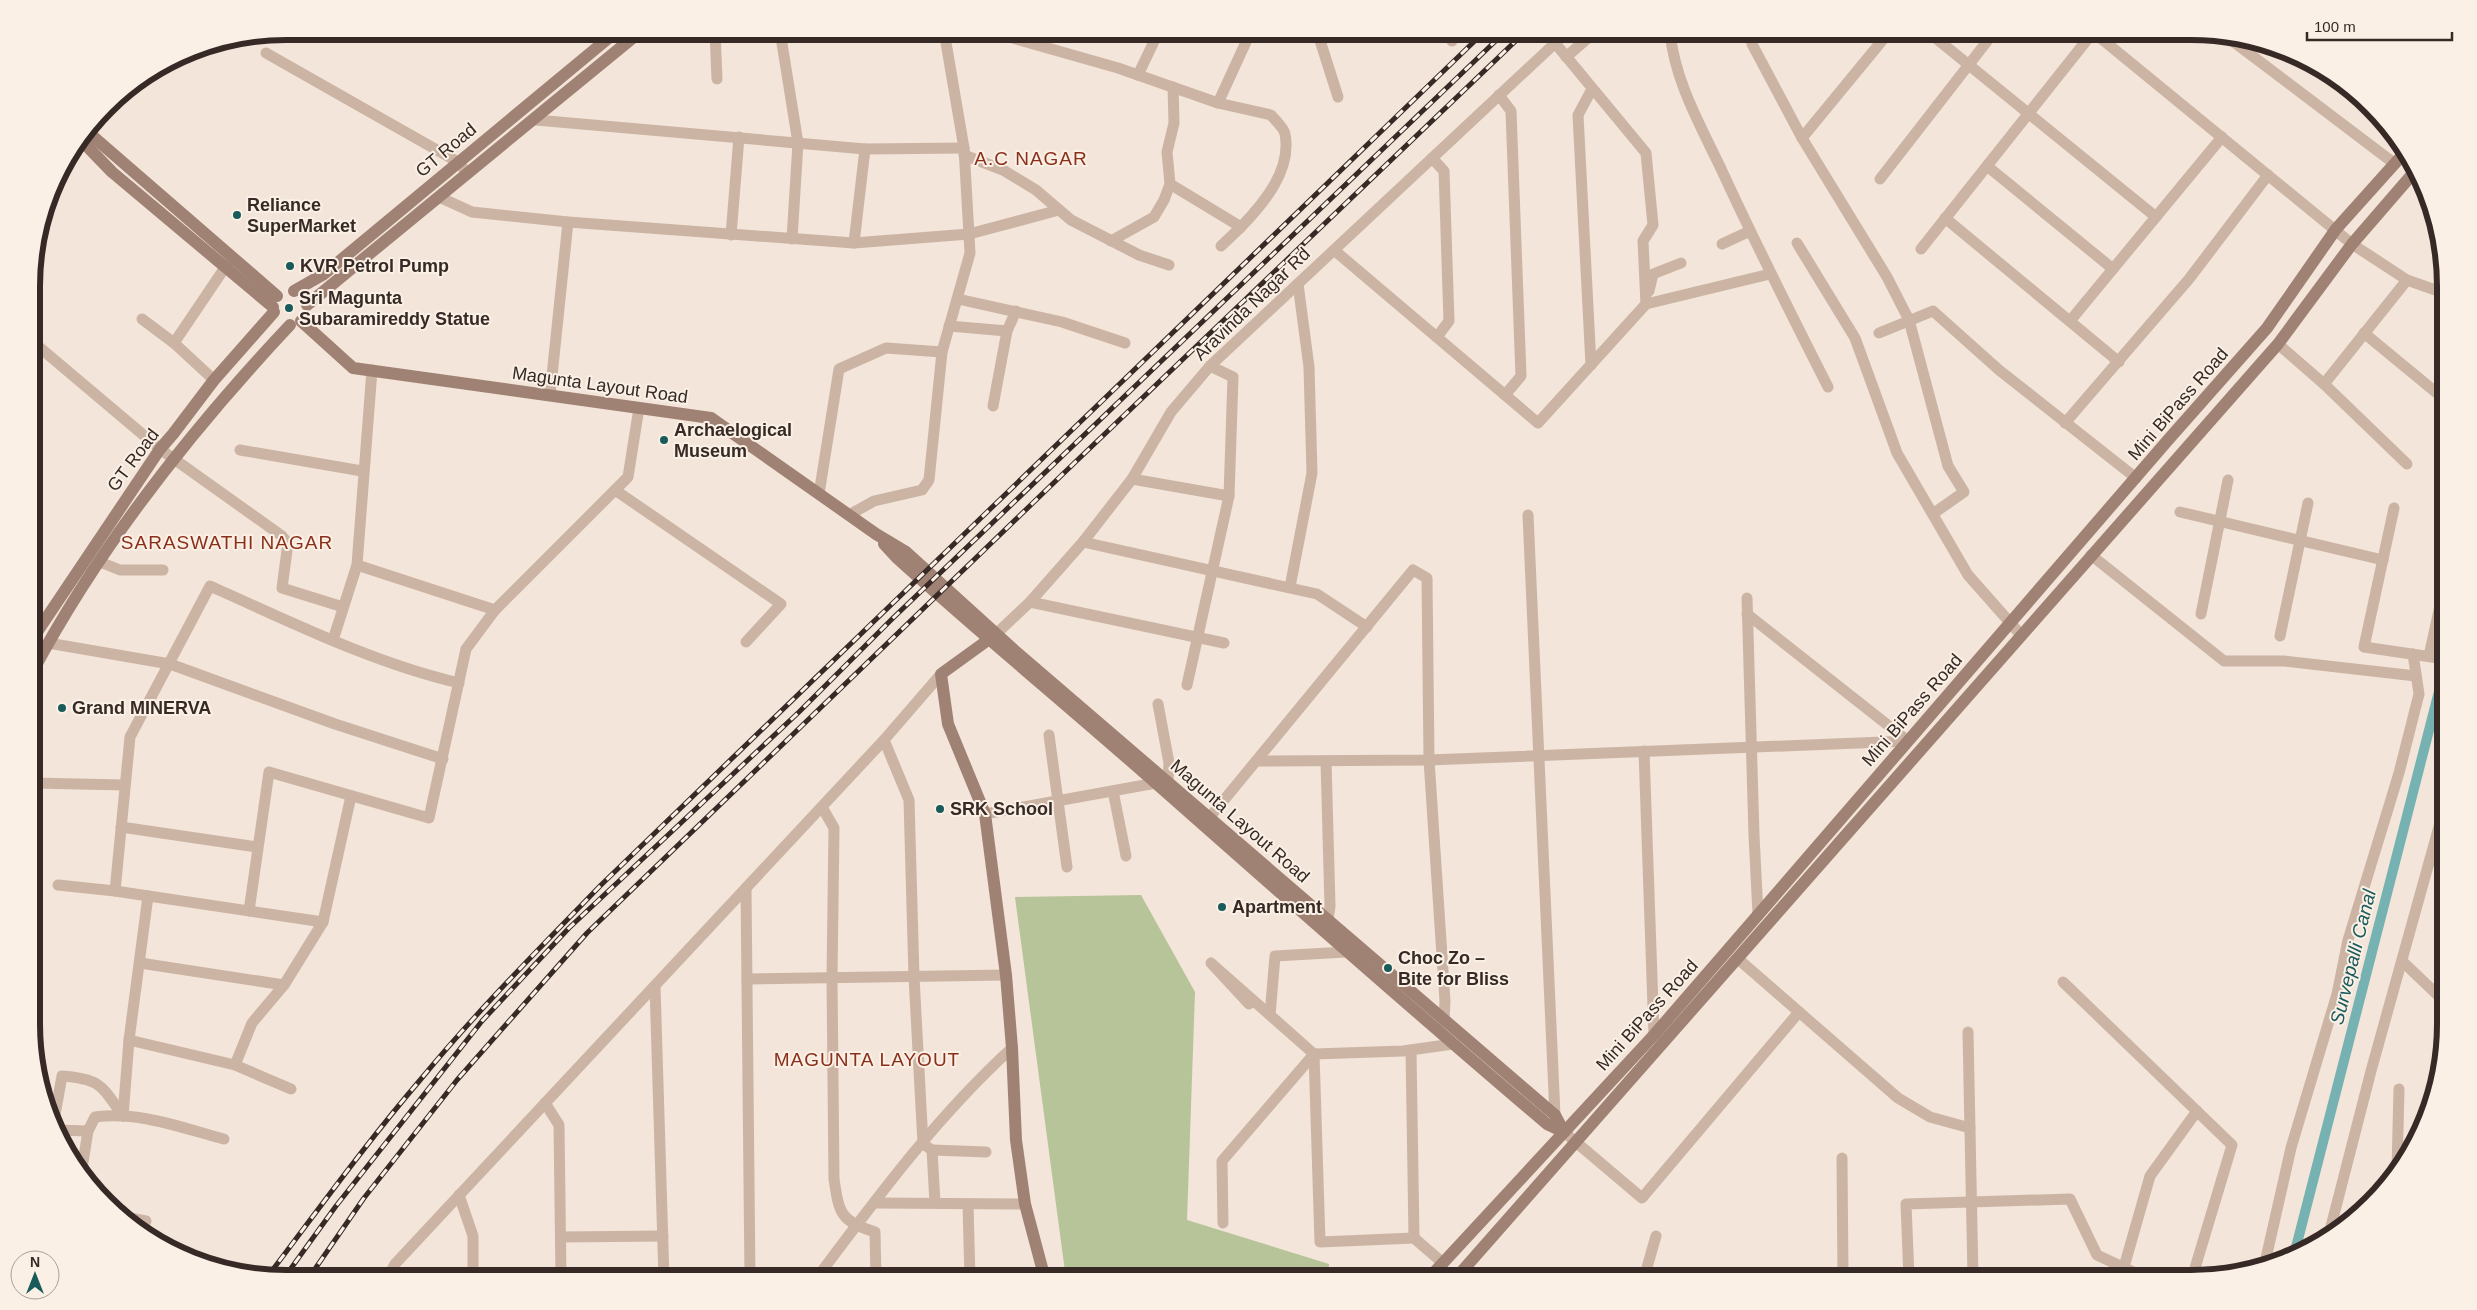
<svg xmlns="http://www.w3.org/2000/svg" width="2477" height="1310" viewBox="0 0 2477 1310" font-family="Helvetica,sans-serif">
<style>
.green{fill:#b7c398}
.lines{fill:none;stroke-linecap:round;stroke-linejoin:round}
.canal{stroke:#76b2b1;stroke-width:10}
.street{stroke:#ccb4a4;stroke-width:11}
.secondary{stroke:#a08275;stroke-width:12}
.rail-casing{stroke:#372a26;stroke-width:5}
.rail{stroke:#faf0e5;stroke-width:3;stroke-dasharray:9;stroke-linecap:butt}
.poi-dot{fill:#195a5b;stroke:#faf0e5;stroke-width:2}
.labels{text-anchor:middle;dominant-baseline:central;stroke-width:4;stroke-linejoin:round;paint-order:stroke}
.street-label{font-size:18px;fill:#372a26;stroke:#faf0e5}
.poi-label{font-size:18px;font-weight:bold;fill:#372a26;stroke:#faf0e5;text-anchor:start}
.neighbourhood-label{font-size:19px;letter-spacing:1px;fill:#8b2f1a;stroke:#faf0e5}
.water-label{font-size:19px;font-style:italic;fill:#195a5b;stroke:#faf0e5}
.rim{fill:none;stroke:#372a26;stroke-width:6}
</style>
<rect width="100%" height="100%" fill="#f3e5d9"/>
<!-- green -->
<polygon class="green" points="1141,895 1195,992 1187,1220 1329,1264 1328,1278 1066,1279 1015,897"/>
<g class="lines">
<!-- canal -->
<polyline class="canal" points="2294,1255 2445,668"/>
<!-- street -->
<g class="street">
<polyline points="715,31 717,79"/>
<polyline points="780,31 798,143 792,239"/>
<path d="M988,31L1118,68L1218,103L1271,115C1275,120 1284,128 1285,134C1292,170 1264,203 1241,227L1170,184"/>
<polyline points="1317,31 1338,97"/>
<polyline points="1445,31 1452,41"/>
<path d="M1670,31C1674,81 1702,128 1723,173C1756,245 1792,316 1828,387"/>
<polyline points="1749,31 1752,44 1802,138 1887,277 1909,320 1948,466 1964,492 1934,513"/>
<polyline points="1927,31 2156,217"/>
<polyline points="2092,31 2352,244 2407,280 2444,293"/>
<polyline points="1788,34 1791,31"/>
<polyline points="2226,36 2395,164"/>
<polyline points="1555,43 1646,153 1653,225 1643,241 1646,304"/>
<polyline points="266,53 458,162 463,168"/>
<polyline points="1566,57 1596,31"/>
<polyline points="1138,75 1159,31"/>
<polyline points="1499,95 1511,111 1521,376 1505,395"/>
<polyline points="1218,103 1251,31"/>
<polyline points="536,120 865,149 964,148"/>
<polyline points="1802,138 1890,31"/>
<polyline points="964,155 1003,170 1036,190 1071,220 1139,255 1169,265"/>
<polyline points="1432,158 1444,171 1449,321 1437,337"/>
<polyline points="1987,166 2113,269"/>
<polyline points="1880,179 1995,31"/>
<polyline points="439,197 472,212 568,222 854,243 969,234 1059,210"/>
<polyline points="1945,218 2119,362"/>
<polyline points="731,235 739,137"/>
<polyline points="1111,241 1154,217 1164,200 1170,184 1167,152 1174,123 1173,87"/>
<polyline points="854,243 865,149"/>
<polyline points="1797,243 1855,338 1897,453 1968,575 2021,635"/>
<polyline points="1722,244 1750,231"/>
<polyline points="1221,246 1241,227"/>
<polyline points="1921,249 2094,31"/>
<polyline points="1334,250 1538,423 1646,304 1770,274"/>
<polyline points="1649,291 1653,274 1681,263"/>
<polyline points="958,299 1062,322 1125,343"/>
<polyline points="142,319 174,343 214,380"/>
<polyline points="2070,321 2222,137"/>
<polyline points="949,326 1007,331"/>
<polyline points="1879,333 1933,311 1999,370 2136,478"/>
<polyline points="2364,333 2444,399"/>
<polyline points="32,341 160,449 282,536 288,543 282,588 343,607"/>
<polyline points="174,343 230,260"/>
<polyline points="2278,344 2324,384 2407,464"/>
<polyline points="1591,365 1578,115 1592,89"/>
<polyline points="2324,384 2407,280"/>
<polyline points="550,395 568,222"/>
<polyline points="993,406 1007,331 1016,311"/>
<polyline points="2065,423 2189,279 2268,175"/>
<polyline points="240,450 362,471"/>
<polyline points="1132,479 1229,496"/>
<polyline points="615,490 781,604 746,642"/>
<polyline points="819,494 839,369 886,348 942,352"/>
<polyline points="2394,508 2364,647 2445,659"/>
<polyline points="2180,512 2383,560"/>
<polyline points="849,515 874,501 922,490 929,480 942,352 970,253 964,148 944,31"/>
<polyline points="1528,515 1555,1115"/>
<polyline points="1083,542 1317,594 1367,627"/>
<polyline points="2091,555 2224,661 2284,661 2416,676"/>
<polyline points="100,562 120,570 163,570"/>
<polyline points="357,565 495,610"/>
<polyline points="1290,587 1312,473 1309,367 1298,284"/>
<polyline points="1747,598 1754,835 1758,914"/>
<polyline points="1030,602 1224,643"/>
<polyline points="2201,614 2228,480"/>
<polyline points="996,634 1030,602 1083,542 1132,479 1171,412 1210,366 1568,31"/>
<polyline points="2280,636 2308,503"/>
<polyline points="333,640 357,565 372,370"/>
<polyline points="48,643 170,664 335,724 443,759"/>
<polyline points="2429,656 2445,583"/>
<polyline points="1187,685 1229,496 1233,377 1210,366"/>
<polyline points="1158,704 1169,763 1168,781"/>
<polyline points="1049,735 1067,867"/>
<polyline points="884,740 909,800 914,977 923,1144 932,1150"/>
<polyline points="1644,751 1654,1035"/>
<polyline points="1256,761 1429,760 1908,741 1747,614"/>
<polyline points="1326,761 1330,906 1328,920"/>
<polyline points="33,783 125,785"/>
<polyline points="1113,791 1126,856"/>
<path d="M822,807L834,828L832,978L834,1179C839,1213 840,1221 875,1232L876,1279"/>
<polyline points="985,814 1156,783"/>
<polyline points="1210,817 1413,570 1427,578 1429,760 1445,1001 1444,1021"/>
<polyline points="121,827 257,847"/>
<polyline points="58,885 115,891 323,922"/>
<polyline points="746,888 750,1279"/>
<path d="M115,891L130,737L210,586C291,622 373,663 459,683"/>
<polyline points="249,911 269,772 429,818 466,649 495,610 628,477 639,408"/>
<polyline points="1737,958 1898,1098 1930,1117 1970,1128"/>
<polyline points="2403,962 2446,1003"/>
<polyline points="140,963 284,985"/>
<polyline points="747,979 1006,975"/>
<polyline points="2063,982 2232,1145 2192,1278"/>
<polyline points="655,986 664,1279"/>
<polyline points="1249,1004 1211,963 1314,1054 1320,1242 1414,1238 1411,1050"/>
<polyline points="1270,1015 1275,956 1346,952"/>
<polyline points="1968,1032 1973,1278"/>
<polyline points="129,1040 235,1065 291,1089"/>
<polyline points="235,1065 252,1023 284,985 323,922 351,796"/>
<polyline points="545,1103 559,1125 561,1279"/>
<polyline points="123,1116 129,1040 148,896"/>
<path d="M53,1126L62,1076C101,1079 101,1085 123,1116"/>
<polyline points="56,1130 88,1131"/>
<polyline points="1564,1132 1642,1198 1799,1012"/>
<polyline points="1842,1158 1843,1278"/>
<polyline points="2397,1170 2399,1089"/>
<path d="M81,1175L88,1131L95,1117C139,1111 182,1128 224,1139"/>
<polyline points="459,1195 473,1236 473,1279"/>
<polyline points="875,1203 1025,1204"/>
<polyline points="935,1203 932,1150 986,1152"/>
<polyline points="968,1204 970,1279"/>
<polyline points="119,1216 146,1221"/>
<polyline points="1223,1223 1222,1161 1314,1054 1403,1051 1453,1044"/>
<polyline points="561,1237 663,1236"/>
<polyline points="1414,1238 1443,1263"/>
<polyline points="2328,1238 2371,1071 2445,805"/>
<polyline points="2124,1267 2150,1176 2197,1111"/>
<polyline points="2264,1267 2291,1148 2337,994 2348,940 2399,773 2419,694 2413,654"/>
<polyline points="1644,1278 1656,1236"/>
<polyline points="1909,1278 1906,1204 2070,1199 2097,1255 2146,1278"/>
<polyline points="387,1279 395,1264 884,740 941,674"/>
<path d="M816,1279C876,1199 938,1115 1012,1048"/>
</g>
<!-- secondary -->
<g class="secondary">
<polyline points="89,133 277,296"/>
<polyline points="82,141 112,172 273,307"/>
<polyline points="294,291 324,274 617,31"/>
<polyline points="307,305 641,31"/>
<polyline points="301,321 353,368 711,418 876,534 906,552 1014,650 1555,1115 1564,1132"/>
<path d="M884,544L896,557C982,635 1071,708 1158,785C1287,899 1416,1013 1547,1124L1564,1132"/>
<polyline points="33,638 160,449 173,434 214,380 274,312"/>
<polyline points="988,640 941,674 948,724 985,814 1006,975 1012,1048 1016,1140 1025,1204 1045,1279"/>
<path d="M33,671C99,547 194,427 290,325"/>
<polyline points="1429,1278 1654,1035 1726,952 2168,440 2267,328 2336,229 2406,151"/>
<polyline points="1456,1278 2278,344 2352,244 2416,170"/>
</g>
<defs>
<g id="rail">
<path d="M268,1276C318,1210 367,1142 421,1079C477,1011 540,948 601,885L1485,31"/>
<polyline points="284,1278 336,1206 482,1021 569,928 799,712 892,619 1506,31"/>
<polyline points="308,1279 364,1198 457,1080 587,933 1066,471 1526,31"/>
</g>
</defs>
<!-- rail casing -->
<use href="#rail" class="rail-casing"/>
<!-- rail -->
<use href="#rail" class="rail"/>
</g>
<!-- markers -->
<g class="poi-dot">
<circle cx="237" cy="215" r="5"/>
<circle cx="290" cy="266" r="5"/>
<circle cx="289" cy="308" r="5"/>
<circle cx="664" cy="440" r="5"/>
<circle cx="62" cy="708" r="5"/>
<circle cx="940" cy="809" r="5"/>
<circle cx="1222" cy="907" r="5"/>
<circle cx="1388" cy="968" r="5"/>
</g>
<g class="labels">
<!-- street labels -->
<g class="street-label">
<text transform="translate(446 150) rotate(-40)">GT Road</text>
<text transform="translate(1252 304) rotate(-44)">Aravinda Nagar Rd</text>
<text transform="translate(600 385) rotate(8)">Magunta Layout Road</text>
<text transform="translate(2178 404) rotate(-49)">Mini BiPass Road</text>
<text transform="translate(133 460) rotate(-53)">GT Road</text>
<text transform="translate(1912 710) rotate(-49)">Mini BiPass Road</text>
<text transform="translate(1240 821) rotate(41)">Magunta Layout Road</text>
<text transform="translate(1647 1015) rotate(-48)">Mini BiPass Road</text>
</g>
<!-- poi labels -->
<g class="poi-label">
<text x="247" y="205">Reliance<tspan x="247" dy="21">SuperMarket</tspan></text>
<text x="300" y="266">KVR Petrol Pump</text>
<text x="299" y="298">Sri Magunta<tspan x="299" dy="21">Subaramireddy Statue</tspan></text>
<text x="674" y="430">Archaelogical<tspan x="674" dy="21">Museum</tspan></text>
<text x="72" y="708">Grand MINERVA</text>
<text x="950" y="809">SRK School</text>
<text x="1232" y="907">Apartment</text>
<text x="1398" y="958">Choc Zo –<tspan x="1398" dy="21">Bite for Bliss</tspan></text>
</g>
<!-- neighbourhood labels -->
<g class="neighbourhood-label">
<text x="1031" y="158">A.C NAGAR</text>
<text x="227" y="542">SARASWATHI NAGAR</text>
<text x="867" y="1059">MAGUNTA LAYOUT</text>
</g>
<!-- water labels -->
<g class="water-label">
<text transform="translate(2353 957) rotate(-76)">Survepalli Canal</text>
</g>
</g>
<!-- crop -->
<path d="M0 0H2477V1310H0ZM286 40H2191A246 246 0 0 1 2437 286V1024A246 246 0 0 1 2191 1270H286A246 246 0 0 1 40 1024V286A246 246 0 0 1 286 40Z" fill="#faf0e5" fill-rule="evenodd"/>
<path class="rim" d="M286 40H2191A246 246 0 0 1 2437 286V1024A246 246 0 0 1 2191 1270H286A246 246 0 0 1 40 1024V286A246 246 0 0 1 286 40Z"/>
<!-- north arrow -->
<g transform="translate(35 1275)"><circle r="24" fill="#faf0e5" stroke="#aca199"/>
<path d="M0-4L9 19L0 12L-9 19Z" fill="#195a5b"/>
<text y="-8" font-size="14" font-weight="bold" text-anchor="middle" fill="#372a26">N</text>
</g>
<!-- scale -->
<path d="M2307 32v8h145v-8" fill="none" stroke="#372a26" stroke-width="2.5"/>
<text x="2314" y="32" font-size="15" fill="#372a26" stroke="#faf0e5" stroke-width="4" paint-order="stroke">100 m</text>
</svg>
